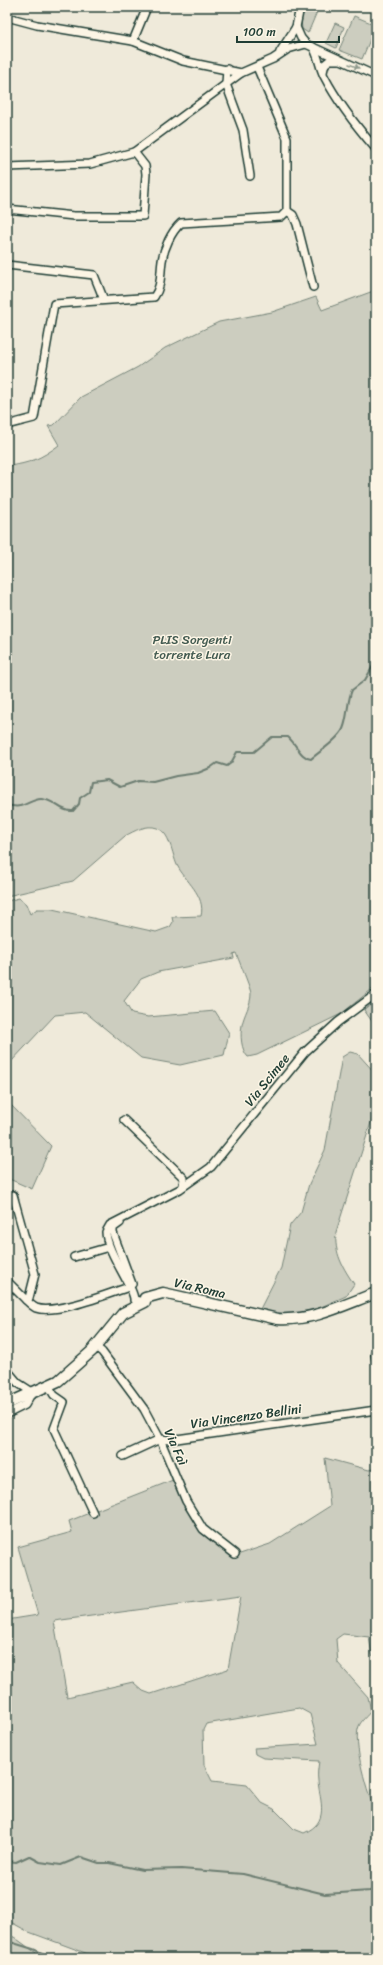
<svg xmlns="http://www.w3.org/2000/svg" width="383" height="1965" viewBox="0 0 383 1965" font-family="Sriracha,sans-serif">
<style>
.green{fill:#cccdbf;stroke:#76857a;fill-rule:evenodd}
.lines{fill:none;stroke-linecap:round;stroke-linejoin:round}
.stream{stroke:#6c7d71;stroke-width:2}
.street-casing{stroke:#1f3d34;stroke-width:10}
.secondary-casing{stroke:#1f3d34;stroke-width:13}
.street{stroke:#fcf5e5;stroke-width:7}
.secondary{stroke:#fcf5e5;stroke-width:10}
.oneway{fill:#8e998c}
.labels{text-anchor:middle;dominant-baseline:central;stroke-width:3;stroke-linejoin:round;paint-order:stroke}
.park-label{font-size:13px;fill:#425a50;stroke:#fcf5e5}
.street-label{font-size:13px;fill:#1f3d34;stroke:#fcf5e5}
</style>
<rect width="100%" height="100%" fill="#efeada"/>
<filter id="ink" filterUnits="userSpaceOnUse"><feTurbulence type="fractalNoise" baseFrequency=".025" numOctaves="2"/><feDisplacementMap in="SourceGraphic" scale="8" xChannelSelector="R" yChannelSelector="G"/><feConvolveMatrix kernelMatrix="1 2 1 2 8 2 1 2 1" color-interpolation-filters="sRGB"/></filter>
<g filter="url(#ink)">
<!-- green -->
<g class="green">
<polygon points="305,7 319,7 308,33 302,29 301,20"/>
<polygon points="354,16 376,25 362,59 339,50"/>
<polygon points="335,23 344,27 336,48 326,43"/>
<path d="M376,290V986L341,1014L257,1055L248,1057C241,1050 240,1035 242,1025C244,1014 251,1005 251,994C251,989 239,961 236,953L233,954L234,958L158,972L141,979L124,1001L132,1014L148,1017L215,1011L229,1033L224,1055L180,1065L141,1058L85,1012L55,1015L10,1063L7,1089V901L19,898L26,904L30,914L37,909H52L156,932L170,927L173,922L172,917L201,916C206,895 185,881 177,865C172,854 170,832 157,828C147,824 134,831 125,836L73,881L7,896V466C29,464 42,458 59,445L48,426L54,425L81,397L138,367L165,348L219,322L272,312L316,297L322,310Z"/>
<polygon points="376,1001 376,1027 364,1010"/>
<path d="M350,1052L358,1054L376,1074V1107L336,1232C334,1253 343,1268 354,1284L346,1296L296,1318L260,1309L281,1268L290,1225L301,1212L309,1184L325,1150L342,1057Z"/>
<polygon points="7,1101 51,1146 32,1189 7,1178"/>
<path d="M325,1458L369,1470L376,1468V1658L372,1655L369,1637L343,1634L336,1639L338,1663L368,1697L371,1711C367,1716 361,1721 359,1726C352,1741 368,1797 376,1812V1958H99L29,1932L7,1920V1620L38,1615L18,1547L72,1532L69,1521L173,1480L200,1532L237,1555L270,1544L330,1506ZM241,1596L228,1669L151,1694L143,1691L133,1682L67,1697L54,1621ZM299,1708L310,1714L318,1744L254,1748L255,1754L263,1758L319,1761C318,1768 317,1774 318,1781C320,1802 330,1822 304,1833L294,1829L274,1809L262,1803L247,1785L212,1781L204,1765L203,1730L206,1724Z"/>
<polygon points="7,1936 14,1937 43,1958 7,1958"/>
</g>
<g class="lines">
<!-- stream -->
<g class="stream">
<path d="M7,805C11,806 16,807 20,806C27,805 33,799 41,799C54,799 60,812 73,811L79,804L80,798L89,792L91,782L107,780L120,787L138,781L153,782L176,776L198,773L210,768L217,763L227,766L231,763L237,752H254L272,737H288C297,745 301,758 311,759C320,751 338,740 343,729C348,718 347,701 352,690L365,680L373,666L376,664"/>
<polyline points="7,1861 16,1862 29,1856 40,1862 61,1865 81,1857 99,1863 109,1863 142,1870 181,1869 243,1874 325,1894 370,1891 376,1887"/>
<polyline points="7,1941 33,1949 53,1958"/>
</g>
<defs>
<g id="street">
<polyline points="7,17 37,25 133,41 183,61 241,73 273,59 288,49 306,44"/>
<polyline points="296,27 301,38 306,44 376,76"/>
<polyline points="133,41 147,7"/>
<path d="M313,47C319,57 319,66 324,76C338,103 356,126 376,149"/>
<polyline points="280,52 296,27 300,7"/>
<polyline points="227,69 226,84 243,130 250,176"/>
<polyline points="323,72 325,64 330,60 339,60"/>
<polyline points="7,167 90,164 134,152 241,73"/>
<polyline points="7,209 74,216 143,216 146,174 145,166 134,152"/>
<polyline points="287,211 293,215 297,224 313,287"/>
<polyline points="7,265 94,275 104,300"/>
<path d="M7,425L34,418L54,304L154,297C162,286 160,274 162,261C164,248 171,232 181,223L281,217L287,211V138L257,67"/>
<polyline points="124,1120 184,1178 183,1186"/>
<polyline points="120,1223 113,1228 113,1233 132,1284"/>
<polyline points="74,1257 109,1247"/>
<polyline points="7,1281 26,1300 29,1298 35,1274 13,1195"/>
<path d="M26,1300C29,1303 32,1306 36,1308C55,1315 108,1294 129,1287"/>
<path d="M145,1302L134,1300C135,1289 106,1251 106,1232L110,1225L180,1189L211,1167L305,1052L338,1022L376,994"/>
<polyline points="96,1347 102,1352 144,1409 160,1439 186,1501 203,1529 235,1554"/>
<polyline points="375,1354 376,1360"/>
<polyline points="7,1370 18,1383 32,1392 25,1405 7,1414"/>
<polyline points="48,1385 54,1395 64,1402 54,1429 93,1513"/>
<polyline points="123,1456 160,1439 170,1440 376,1410"/>
</g>
<path id="secondary" d="M7,1404L58,1381L92,1351L123,1313L145,1302V1298L163,1293L172,1295L278,1319C314,1321 343,1305 376,1293"/>
</defs>
<!-- street casing -->
<use href="#street" class="street-casing"/>
<!-- secondary casing -->
<use href="#secondary" class="secondary-casing"/>
<!-- street -->
<use href="#street" class="street"/>
<!-- secondary -->
<use href="#secondary" class="secondary"/>
</g>
<!-- one-way arrows -->
<defs><path id="oneway-solid" d="M-6-.8H1V-3.2L6.5 0L1 3.2V.8H-6Z"/></defs>
<use class="oneway" href="#oneway-solid" transform="translate(354 66) rotate(22)"/>
</g>
<g class="labels">
<!-- park labels -->
<g class="park-label">
<text x="192" y="639">PLIS Sorgenti<tspan x="192" dy="15">torrente Lura</tspan></text>
</g>
<!-- street labels -->
<g class="street-label">
<text transform="translate(267 1080) rotate(-51)">Via Scimee</text>
<text transform="translate(200 1288) rotate(13)">Via Roma</text>
<text transform="translate(246 1416) rotate(-8)">Via Vincenzo Bellini</text>
<text transform="translate(176 1447) rotate(66)">Via Faì</text>
</g>
</g>
<!-- margin -->
<rect width="383" height="1965" fill="none" stroke="#fcf5e5" stroke-width="24"/>
<rect x="12" y="12" width="359" height="1941" fill="none" stroke="#1f3d34" stroke-width="1.5" filter="url(#ink)"/>
<!-- scale -->
<path d="M237 36v6h102v-6" fill="none" stroke="#1f3d34" stroke-width="2"/>
<text x="243" y="36" font-size="12" fill="#1f3d34" stroke="#fcf5e5" stroke-width="3" paint-order="stroke">100 m</text>
</svg>
